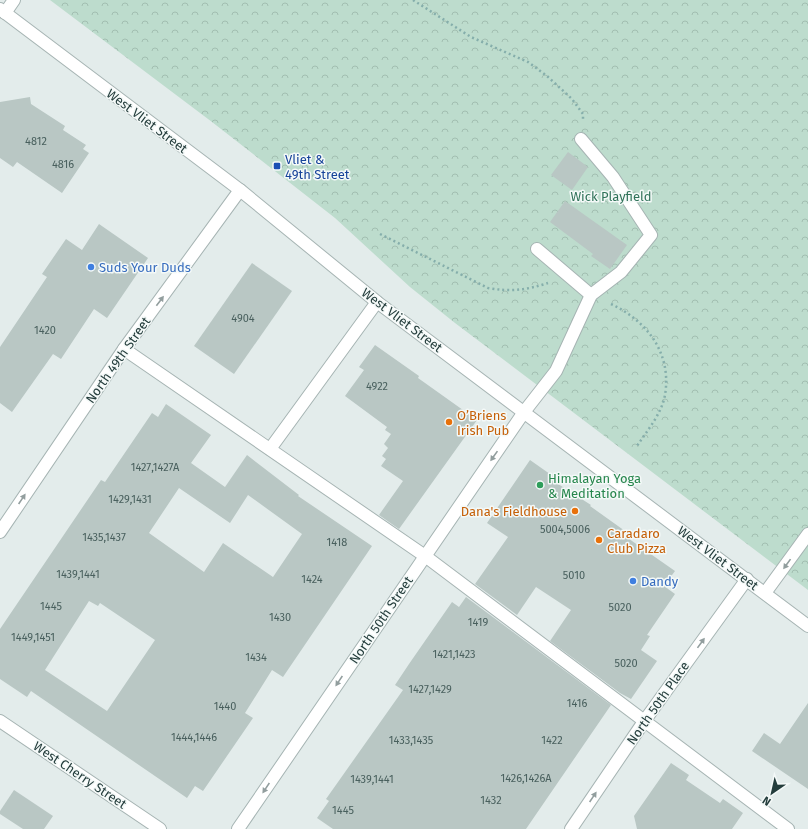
<svg xmlns="http://www.w3.org/2000/svg" width="808" height="829" viewBox="0 0 808 829" font-family="'Fira Sans',sans-serif">
<style>
.park{fill:url(#park-crowns)}
.building{fill:#b9c7c4;fill-rule:evenodd}
.lines{fill:none;stroke-linecap:round;stroke-linejoin:round}
.minor-casing{stroke:#a6b4b3;stroke-width:14}
.path{stroke:#85aeab;stroke-width:2.5;stroke-dasharray:2 3;stroke-linecap:butt}
.minor{stroke:#fff;stroke-width:12}
.oneway{fill:#929e9e}
.transit-dot{fill:#1a4fb4;stroke:#f4f9f8;stroke-width:1.5}
.shop-dot{fill:#3f7fe0;stroke:#f4f9f8;stroke-width:1.5}
.food-dot{fill:#e8710a;stroke:#f4f9f8;stroke-width:1.5}
.leisure-dot{fill:#2e9e5b;stroke:#f4f9f8;stroke-width:1.5}
.labels{text-anchor:middle;dominant-baseline:central;stroke-width:3;stroke-linejoin:round;paint-order:stroke}
.number-label{font-size:11px;fill:#49605e}
.street-label{font-size:13px;fill:#243d3c;stroke:#f4f9f8}
.transit-label{font-size:13px;fill:#164399;stroke:#f4f9f8;text-anchor:start}
.park-label{font-size:13px;fill:#307259;stroke:#f4f9f8}
.shop-label{font-size:13px;fill:#366cbe;stroke:#f4f9f8;text-anchor:start}
.food-label{font-size:13px;fill:#c56008;stroke:#f4f9f8;text-anchor:start}
.leisure-label{font-size:13px;fill:#27864d;stroke:#f4f9f8;text-anchor:start}
</style>
<defs>
<pattern id="park-crowns" width="20" height="18" patternUnits="userSpaceOnUse"><rect width="20" height="18" fill="#bddccd"/><path d="M2 6a3 3 0 1 1 6 0M12 15a3 3 0 1 1 6 0" fill="none" stroke="#a2beb1"/></pattern>
</defs>
<rect width="100%" height="100%" fill="#e3eceb"/>
<!-- park -->
<polygon class="park" points="50,0 808,0 808,590 455,323 410,287 335,218 212,122"/>
<!-- building -->
<g class="building">
<polygon points="30,97 31,104 65,126 63,130 86,145 83,149 89,153 62,193 17,162 13,167 0,158 0,102"/>
<polygon points="568,152 588,167 572,190 551,175"/>
<polygon points="565,201 627,245 610,269 591,256 593,254 550,222"/>
<polygon points="99,224 148,258 107,318 94,309 61,359 53,354 12,412 0,403 0,347 47,277 42,274 66,239 82,250"/>
<polygon points="252,263 292,291 234,374 194,346"/>
<polygon points="375,345 419,376 418,378 477,420 399,529 379,515 403,481 381,466 386,459 382,456 388,448 384,444 391,434 385,430 387,427 345,396 364,370 359,367"/>
<path d="M166,404L211,435L191,463L225,487L247,455L299,495L298,496L372,546L283,677L272,670L245,713L253,718L203,791L195,786L187,798L31,691L27,697L0,679V629L101,480L105,482L152,413L158,417ZM179,488L230,523L248,495L302,534L273,577L223,543L204,572L149,533ZM89,601L98,606L100,603L155,640L107,711L45,670Z"/>
<polygon points="530,460 557,479 555,482 591,505 590,506 625,531 622,534 675,571 664,586 675,594 647,635 650,636 641,650 657,661 631,699 620,693 550,641 571,610 536,587 517,615 475,584 508,537 487,523"/>
<polygon points="466,597 611,705 526,829 333,829 317,818 329,801 326,799 403,690 395,685 409,664 452,602 459,607"/>
<polygon points="808,703 808,789 752,751 764,733 780,744"/>
<polygon points="671,763 689,775 686,780 720,803 723,799 743,813 732,829 637,829 634,816"/>
<polygon points="14,790 53,816 44,829 23,829 0,814 0,811"/>
</g>
<g class="lines">
<defs>
<g id="minor">
<polyline points="0,9 240,190 377,302 808,626"/>
<polyline points="5,13 14,0"/>
<polyline points="537,249 591,295"/>
<polyline points="124,349 425,556 788,829"/>
<polyline points="270,449 377,302"/>
<polyline points="0,532 124,349 240,190"/>
<polyline points="765,593 808,534"/>
<polyline points="0,721 160,829"/>
<polyline points="238,829 524,412 556,371 591,295 621,272 651,235 613,177 581,139"/>
<polyline points="571,829 645,720 747,579"/>
</g>
</defs>
<!-- minor casing -->
<use href="#minor" class="minor-casing"/>
<!-- path -->
<g class="path">
<polyline points="413,0 471,37 528,62 547,76 572,99 583,114 583,120"/>
<path d="M380,234L488,288C510,292 527,290 548,283"/>
<path d="M611,304C647,321 672,353 665,395C662,413 647,431 637,446"/>
</g>
<!-- minor -->
<use href="#minor" class="minor"/>
</g>
<!-- one-way arrows -->
<defs><path id="oneway-solid" d="M-6-.8H1V-3.2L6.5 0L1 3.2V.8H-6Z"/></defs>
<g class="oneway">
<use href="#oneway-solid" transform="translate(160 301) rotate(-53)"/>
<use href="#oneway-solid" transform="translate(494 456) rotate(125)"/>
<use href="#oneway-solid" transform="translate(22 499) rotate(-56)"/>
<use href="#oneway-solid" transform="translate(787 564) rotate(126)"/>
<use href="#oneway-solid" transform="translate(701 643) rotate(-54)"/>
<use href="#oneway-solid" transform="translate(339 681) rotate(124)"/>
<use href="#oneway-solid" transform="translate(266 788) rotate(124)"/>
<use href="#oneway-solid" transform="translate(593 797) rotate(-56)"/>
</g>
<!-- markers -->
<rect class="transit-dot" x="273" y="162" width="8" height="8" rx="2"/>
<g class="shop-dot">
<circle cx="91" cy="267" r="4"/>
<circle cx="633" cy="581" r="4"/>
</g>
<g class="food-dot">
<circle cx="449" cy="422" r="4"/>
<circle cx="575" cy="511" r="4"/>
<circle cx="599" cy="540" r="4"/>
</g>
<circle class="leisure-dot" cx="540" cy="485" r="4"/>
<g class="labels">
<!-- number labels -->
<g class="number-label">
<text x="36" y="141">4812</text>
<text x="63" y="164">4816</text>
<text x="243" y="318">4904</text>
<text x="45" y="330">1420</text>
<text x="377" y="386">4922</text>
<text x="155" y="467">1427,1427A</text>
<text x="130" y="499">1429,1431</text>
<text x="565" y="529">5004,5006</text>
<text x="104" y="537">1435,1437</text>
<text x="337" y="542">1418</text>
<text x="78" y="574">1439,1441</text>
<text x="574" y="575">5010</text>
<text x="312" y="579">1424</text>
<text x="51" y="606">1445</text>
<text x="620" y="607">5020</text>
<text x="280" y="617">1430</text>
<text x="478" y="622">1419</text>
<text x="33" y="637">1449,1451</text>
<text x="454" y="654">1421,1423</text>
<text x="256" y="657">1434</text>
<text x="626" y="663">5020</text>
<text x="430" y="689">1427,1429</text>
<text x="577" y="703">1416</text>
<text x="225" y="706">1440</text>
<text x="194" y="737">1444,1446</text>
<text x="411" y="740">1433,1435</text>
<text x="552" y="740">1422</text>
<text x="526" y="778">1426,1426A</text>
<text x="372" y="779">1439,1441</text>
<text x="491" y="800">1432</text>
<text x="343" y="810">1445</text>
</g>
<!-- street labels -->
<g class="street-label">
<text transform="translate(147 121) rotate(37)">West Vliet Street</text>
<text transform="translate(402 320) rotate(37)">West Vliet Street</text>
<text transform="translate(118 360) rotate(-55)">North 49th Street</text>
<text transform="translate(718 558) rotate(37)">West Vliet Street</text>
<text transform="translate(381 620) rotate(-56)">North 50th Street</text>
<text transform="translate(658 703) rotate(-55)">North 50th Place</text>
<text transform="translate(80 775) rotate(34)">West Cherry Street</text>
</g>
<!-- transit labels -->
<g class="transit-label">
<text x="285" y="159">Vliet &amp;<tspan x="285" dy="15">49th Street</tspan></text>
</g>
<!-- park labels -->
<g class="park-label">
<text x="611" y="196">Wick Playfield</text>
</g>
<!-- shop labels -->
<g class="shop-label">
<text x="99" y="267">Suds Your Duds</text>
<text x="641" y="581">Dandy</text>
</g>
<!-- food labels -->
<g class="food-label">
<text x="457" y="415">O’Briens<tspan x="457" dy="15">Irish Pub</tspan></text>
<text x="567" y="511" text-anchor="end">Dana's Fieldhouse</text>
<text x="607" y="533">Caradaro<tspan x="607" dy="15">Club Pizza</tspan></text>
</g>
<!-- leisure labels -->
<g class="leisure-label">
<text x="548" y="478">Himalayan Yoga<tspan x="548" dy="15">&amp; Meditation</tspan></text>
</g>
</g>
<!-- north arrow -->
<g transform="translate(772 793) rotate(214)" stroke="#f4f9f8" stroke-width="3" paint-order="stroke">
<path d="M0-3L7 15L0 10L-7 15Z" fill="#243d3c"/>
<text y="-6" font-size="11" font-weight="bold" text-anchor="middle" fill="#243d3c">N</text>
</g>
</svg>
